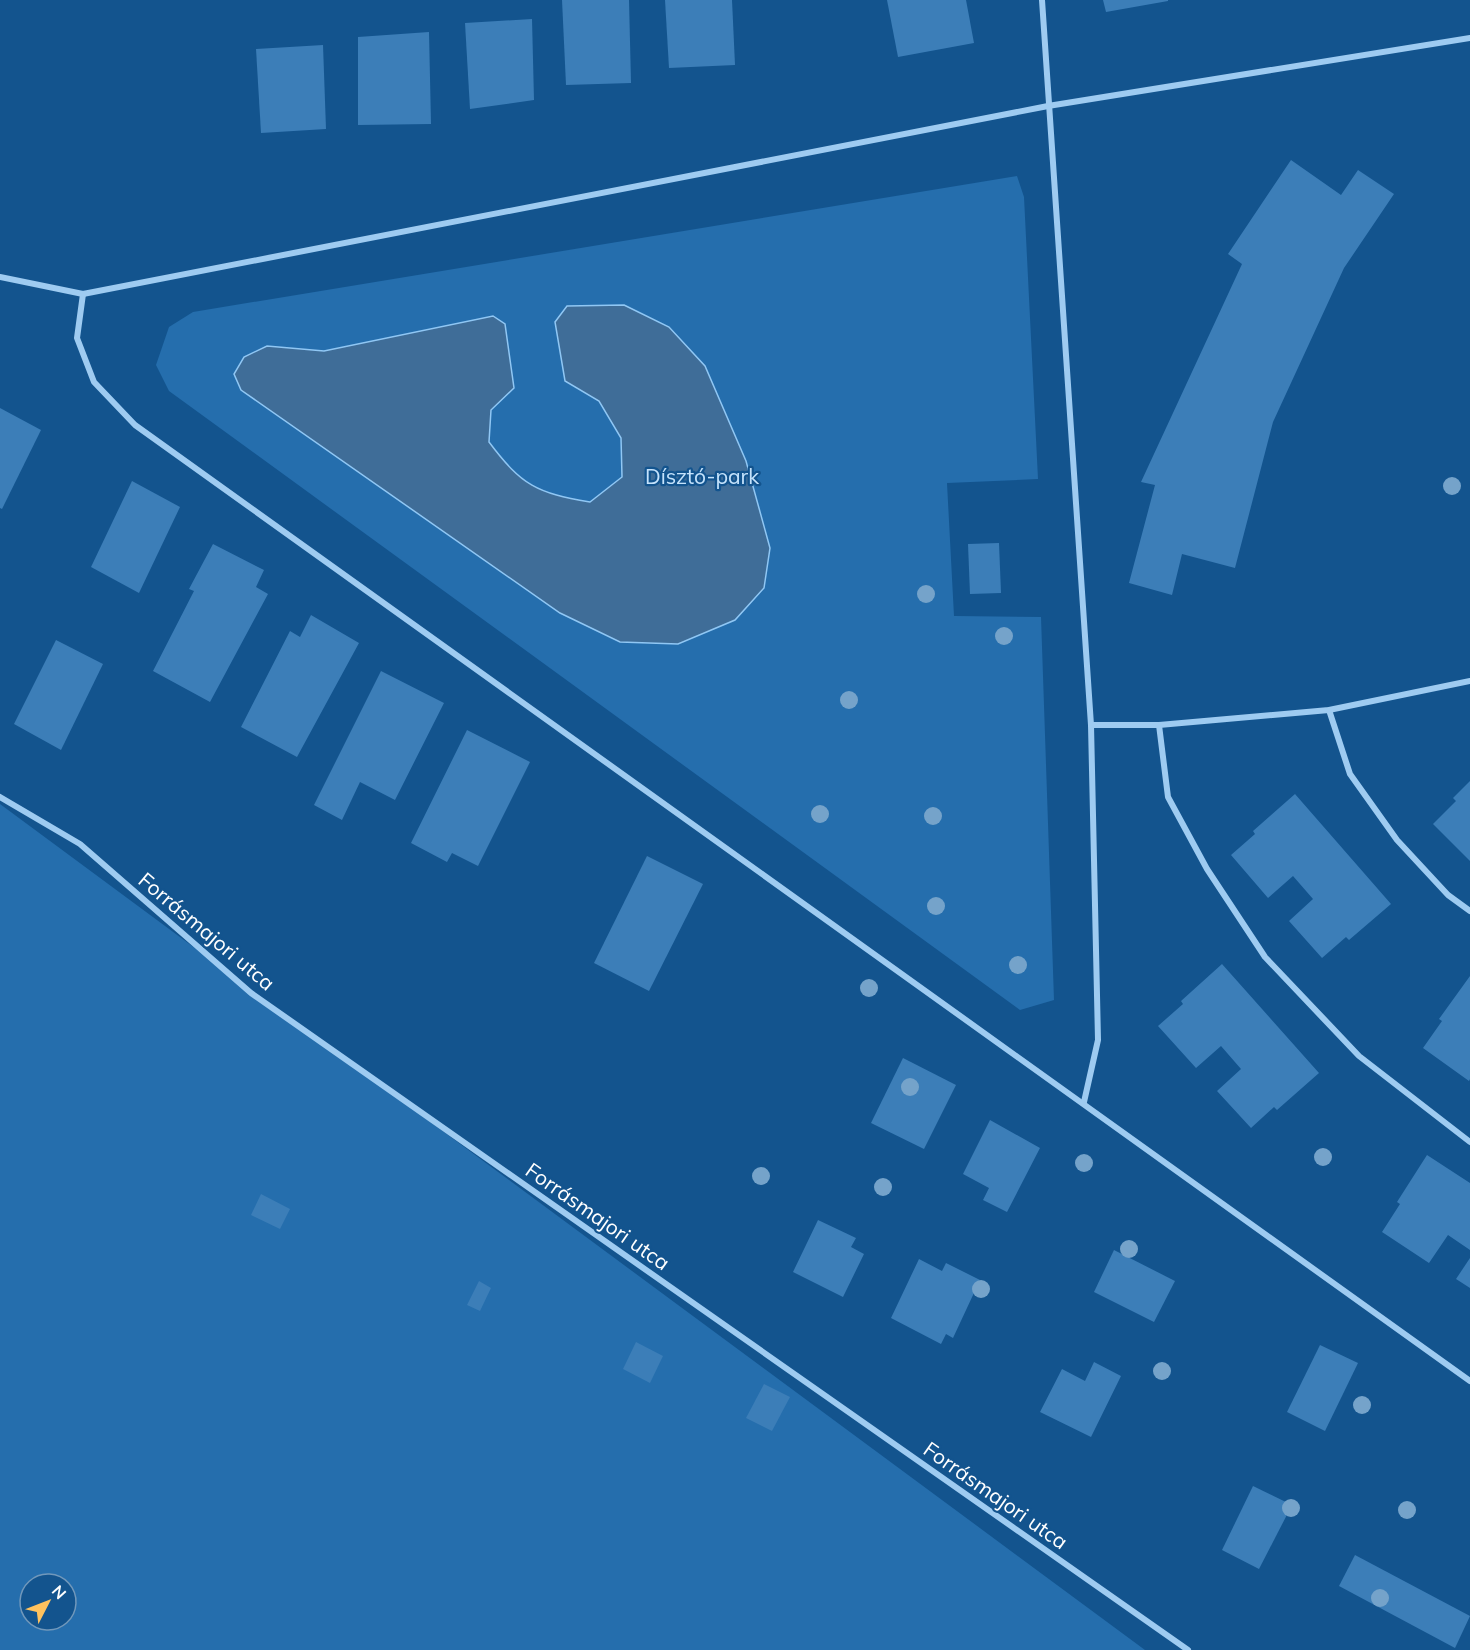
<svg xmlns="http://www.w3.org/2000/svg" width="1470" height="1650" viewBox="0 0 1470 1650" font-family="Mulish,sans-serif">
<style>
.green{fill:#256ead;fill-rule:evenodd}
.water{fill:#3f6d98;stroke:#90c7f4;stroke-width:1.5}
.building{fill:#3c7eb8}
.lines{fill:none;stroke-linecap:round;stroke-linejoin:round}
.street{stroke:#9ecbf1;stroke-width:6}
.tree{fill:#75a3ca}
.labels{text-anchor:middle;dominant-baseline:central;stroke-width:4.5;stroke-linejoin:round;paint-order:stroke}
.park-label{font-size:21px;fill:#c5e3fc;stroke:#13548e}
.street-label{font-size:21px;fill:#fff;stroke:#13548e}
</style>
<rect width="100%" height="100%" fill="#13548e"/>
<!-- green -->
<g class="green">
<polygon points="1017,176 1024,197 1038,479 947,483 954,616 1041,617 1054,1000 1020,1010 169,391 156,365 169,327 193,312"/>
<path d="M0,804L1145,1650H0ZM30,1584H66V1620H30Z"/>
</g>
<!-- water -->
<path class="water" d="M624,305L669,327L705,366L746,461L770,548L764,588L735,620L678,644L620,642L560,613L241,390L234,374L244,357L267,346L324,351L493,316L505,324L514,388L491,410L489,442C522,486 537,493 590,502L622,477L621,438L599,401L565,381L555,322L567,306Z"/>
<!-- building -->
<g class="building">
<polygon points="562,0 629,0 631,83 566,85"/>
<polygon points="665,0 732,0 735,65 669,68"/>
<polygon points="887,0 966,0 974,43 898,57"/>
<polygon points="1103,0 1168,0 1168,1 1106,12"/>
<polygon points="532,19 534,100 470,109 465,23"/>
<polygon points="429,32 431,124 358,125 358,37"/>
<polygon points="323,45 326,129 261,133 256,49"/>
<polygon points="1291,160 1341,195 1358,170 1394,194 1344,268 1273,422 1235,568 1182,554 1172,595 1129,583 1155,485 1141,482 1242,264 1228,254"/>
<polygon points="0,408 41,430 2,509 0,508"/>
<polygon points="132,481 180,507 139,593 91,567"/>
<polygon points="999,543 1001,593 970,594 968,544"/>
<polygon points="213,544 264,570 256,587 268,594 210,702 153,671 194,591 189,589"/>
<polygon points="311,615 359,643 297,757 241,727 290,631 300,637"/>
<polygon points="56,640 103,664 61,750 14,724"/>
<polygon points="381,671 444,703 395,800 360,782 342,820 314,805"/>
<polygon points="467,730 530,762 478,866 452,853 447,862 411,843"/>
<polygon points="1470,781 1470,861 1433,824 1456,801 1453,798"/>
<polygon points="1295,794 1391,904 1349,940 1346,937 1322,958 1289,921 1313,899 1293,876 1268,898 1231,855 1255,834 1253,831"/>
<polygon points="647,856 703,884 649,991 594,963"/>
<polygon points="1222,964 1319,1073 1277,1110 1274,1107 1251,1128 1217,1091 1241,1069 1221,1046 1196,1068 1158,1026 1183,1004 1181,1001"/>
<polygon points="1470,976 1470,1079 1469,1081 1423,1048 1442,1021 1439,1019"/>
<polygon points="903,1058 956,1085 924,1149 871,1123"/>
<polygon points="990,1120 1040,1148 1007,1212 983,1200 989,1188 963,1174"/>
<polygon points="1427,1155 1470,1183 1470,1250 1448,1235 1429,1263 1382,1232 1400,1204 1397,1202"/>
<polygon points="261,1194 290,1209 280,1229 251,1215"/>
<polygon points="818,1220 856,1238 851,1247 864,1254 843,1297 793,1272"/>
<polygon points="1114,1250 1175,1281 1154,1322 1094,1292"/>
<polygon points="1470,1258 1470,1288 1456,1279"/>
<polygon points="919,1259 942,1271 946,1263 980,1280 953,1338 946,1334 941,1344 891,1318"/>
<polygon points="479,1281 491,1288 480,1311 467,1305"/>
<polygon points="636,1342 663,1356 650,1383 623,1369"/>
<polygon points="1320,1345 1358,1363 1325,1431 1287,1412"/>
<polygon points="1094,1362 1121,1376 1091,1437 1040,1412 1062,1369 1085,1381"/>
<polygon points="764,1384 790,1397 772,1431 746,1418"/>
<polygon points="1253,1486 1292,1505 1259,1569 1222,1550"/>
<polygon points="1355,1555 1470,1616 1455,1648 1339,1586"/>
</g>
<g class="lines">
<!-- street -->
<g class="street">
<polyline points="1042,0 1091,725 1098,1040 1084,1102"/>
<polyline points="0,277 83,294 1048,106 1470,38"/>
<polyline points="83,294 77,338 94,382 135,425 1470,1381"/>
<polyline points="1329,710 1350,774 1397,840 1448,895 1470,911"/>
<polyline points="1091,725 1159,725 1329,710 1470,681"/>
<polyline points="1159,725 1168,797 1207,869 1265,957 1359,1056 1470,1142"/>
<polyline points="0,797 80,844 251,993 1188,1650"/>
</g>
</g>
<!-- trees -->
<g class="tree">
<circle cx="1452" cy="486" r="9"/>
<circle cx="926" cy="594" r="9"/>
<circle cx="1004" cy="636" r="9"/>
<circle cx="849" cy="700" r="9"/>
<circle cx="820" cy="814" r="9"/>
<circle cx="933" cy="816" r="9"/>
<circle cx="936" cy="906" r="9"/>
<circle cx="1018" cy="965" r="9"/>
<circle cx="869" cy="988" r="9"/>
<circle cx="910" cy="1087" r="9"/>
<circle cx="1323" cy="1157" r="9"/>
<circle cx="1084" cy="1163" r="9"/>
<circle cx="761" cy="1176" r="9"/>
<circle cx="883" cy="1187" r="9"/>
<circle cx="1129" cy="1249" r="9"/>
<circle cx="981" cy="1289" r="9"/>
<circle cx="1162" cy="1371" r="9"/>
<circle cx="1362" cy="1405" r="9"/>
<circle cx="1291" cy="1508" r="9"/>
<circle cx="1407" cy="1510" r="9"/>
<circle cx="1380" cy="1598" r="9"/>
</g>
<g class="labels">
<!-- park labels -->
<g class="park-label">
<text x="702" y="476">Dísztó-park</text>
</g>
<!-- street labels -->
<g class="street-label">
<text transform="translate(207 931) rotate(40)">Forrásmajori utca</text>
<text transform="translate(598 1216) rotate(35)">Forrásmajori utca</text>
<text transform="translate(996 1495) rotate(35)">Forrásmajori utca</text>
</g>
</g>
<!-- north arrow -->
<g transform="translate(48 1602) rotate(48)"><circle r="28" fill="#13548e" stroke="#7198bb" stroke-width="1.5"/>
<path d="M0-4.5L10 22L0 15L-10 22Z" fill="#ffc25e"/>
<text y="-9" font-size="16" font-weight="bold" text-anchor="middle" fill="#ffffff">N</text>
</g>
</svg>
